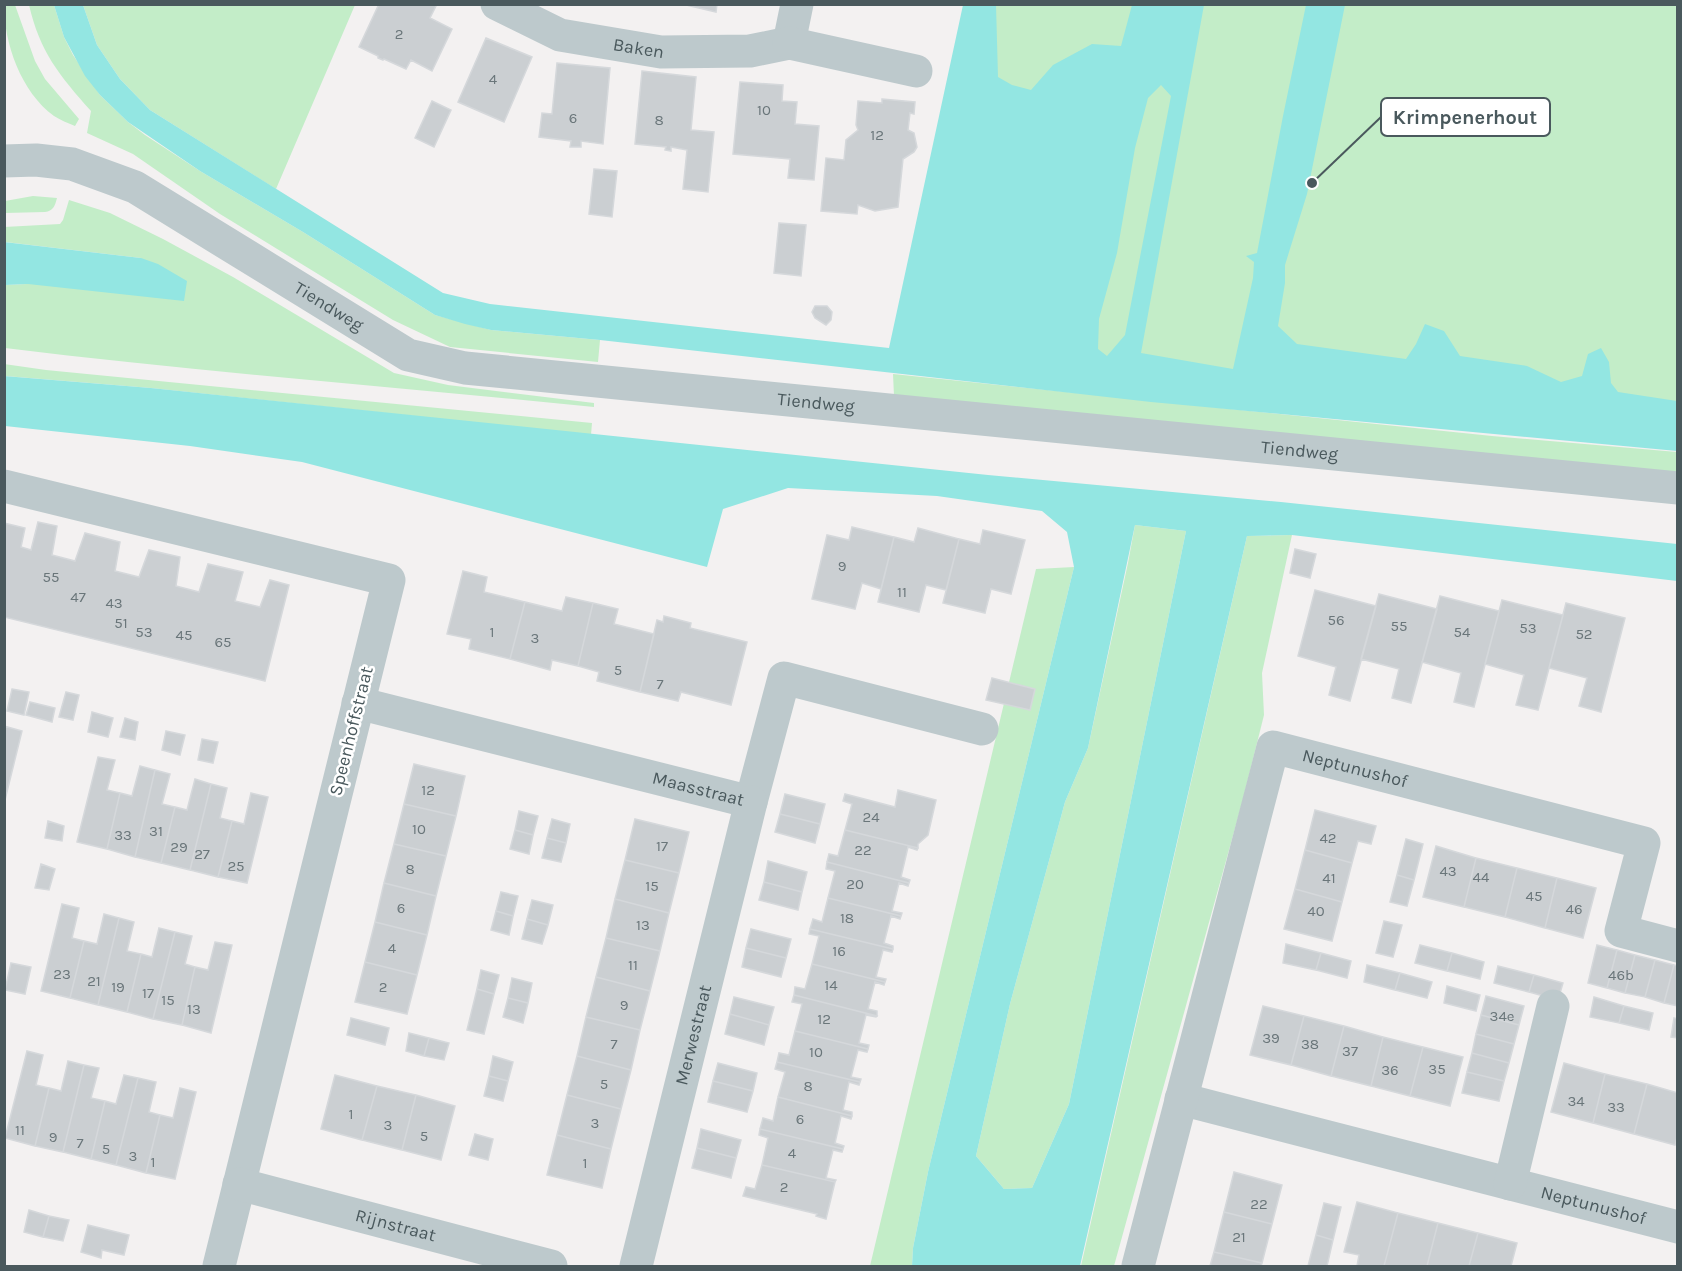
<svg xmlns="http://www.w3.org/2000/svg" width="1682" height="1271" font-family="Karla,sans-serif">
  <rect width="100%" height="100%" fill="#f3f1f1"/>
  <path fill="#c3edc8" d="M4,5h11l20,56 10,18 34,40 -4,7c-7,-3 -15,-6 -21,-10 -33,-24 -50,-73 -50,-111z
    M29,5h25l10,32 9,18 27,40 28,27 17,13 55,36 103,61 132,83 56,15 109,10 -2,22 -148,-15 -57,-27 -173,-106 -87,-60 -46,-21 4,-22c-32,-36 -51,-59 -62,-106z
    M83,5h272l-79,184 -126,-79 -30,-31 -23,-34z
    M986,5h691v406l-770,-50z
    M33,196l24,2c-2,8 -4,13 -12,14l-40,1v-12z
    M69,200l41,13 53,26 70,38 161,96 54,12 146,18v4c-197,-20 -394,-35 -589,-59v-63l22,-1 114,-26 -136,-16 -1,-15 56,-3 3,-4z
    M4,364l42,6 546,53 -1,12 -440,-47 -146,-12z
    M893,374l599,62 185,16v22l-783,-78z
    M1135,525l51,6 -117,573 -37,84 -28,1 -28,-33 34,-152 55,-202 23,-54 40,-185z
    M1292,535l-30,138 2,42 -22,88 -128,463h-33l166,-730z
    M1074,567l-146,605 -15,76 -1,18h-42l166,-697z"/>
  <path fill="#93e6e2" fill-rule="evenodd" d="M54,5h29l14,40 23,34 30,31 293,183 47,11 399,44 74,-343h33l2,72 14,8 19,5 22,-25 39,-21 29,2 11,-41h72l-63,348 92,16 20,-91 1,-16 -8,-6 11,-3 26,-137 23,-111h39l-38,189 -22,71v18l-7,43 19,18 109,15 10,-15 9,-20 19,7 16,25 67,10 34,16 21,-6 6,-22 13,-6 8,14 2,21 7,9 59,9v50l-526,-49 -551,-62 -109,-10 -26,-6 -30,-9 -132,-83 -103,-61 -72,-49 -28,-27 -15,-19 -21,-39zM1161,85l10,11 -46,239 -18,21 -9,-7 1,-30 18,-66 18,-105 13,-50z
    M4,242l137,16 17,6 29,17 -3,20 -156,-17 -23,1z
    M4,376l147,12 837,87 293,27 396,42v37l-385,-46 -45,1 -167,730h-168l1,-18 15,-76 146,-605 -7,-35 -25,-21 -105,-15 -149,-8 -65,21 -16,58 -405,-105 -112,-16 -185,-20zM1135,525l51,6 -117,573 -37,84 -28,1 -28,-33 34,-152 55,-202 23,-54z"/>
  <path fill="#cbcfd2" stroke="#d5d8db" stroke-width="1.5" d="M379,4h58l-7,14 22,11 -20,42 -21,-11 -5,9 -22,-10 -1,1 -5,-2v-2l-19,-9z
    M682,4h35l-1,8z
    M486,38l46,19 -28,65 -46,-20z
    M557,63l53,5 -7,76 -22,-3v6h-11l1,-6 -32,-4 3,-24 10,1z
    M642,71l54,6 -5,53 23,2 -6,60 -25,-3 4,-39 -16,-3v4l-6,-1 1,-3 -31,-3z
    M740,82l43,3 -1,16 15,1 -2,22 24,2 -5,54 -26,-2 2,-19 -57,-5z
    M882,99l33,3 -1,12 -4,-1 -2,17 6,3 3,14 -3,5 -11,7 -5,48 -23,4 -17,-6 -1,9 -36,-3 5,-53 18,2 2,-20 12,-10 -2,-5 2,-24 24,2z
    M432,101l19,9 -17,37 -19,-9z
    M594,169l23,2 -5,46 -23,-3z
    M779,223l27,2 -5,51 -27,-3z
    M815,306h12l5,6 -1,8 -5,5 -11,-7 -3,-6z
    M38,522l19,4 -5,29 23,6 10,-28 35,9 -5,29 24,6 10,-27 31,7 -4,29 23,6 9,-28 35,8 -8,29 25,6 10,-27 19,5 -24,96 -261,-64v-94l21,5 -4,19 10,3z
    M852,527l42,10 -13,52 -19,-6 -7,26 -43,-10 15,-64 22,5z
    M918,528l41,11 -13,51 -20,-5 -7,27 -41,-10 16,-65 20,5z
    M983,530l42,10 -14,54 -20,-5 -6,24 -42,-10 16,-64 21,5z
    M1295,549l21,5 -6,24 -20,-5z
    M463,571l24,6 -3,15 41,10 -15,57 -41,-10 2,-10 -24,-5z
    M1315,590l61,16 -26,95 -21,-6 7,-28 -38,-11z
    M1379,594l58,15 -26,94 -19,-5 7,-29 -38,-10z
    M1440,596l59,15 -25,96 -20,-5 7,-29 -39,-11 -11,41z
    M566,597l27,6 -15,63 -26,-6 -2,10 -40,-11 15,-57 37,9z
    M1502,600l61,15 -25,95 -22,-5 8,-30 -39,-11z
    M593,603l25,6 -4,15 40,10 -14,58 -43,-11 2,-9 -21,-6z
    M1566,603l59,15 -24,94 -22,-6 8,-28 -38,-10z
    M664,616l27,7 -1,5 57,14 -16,63 -50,-13 -3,9 -38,-9 17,-72 6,2z
    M992,678l43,11 -5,21 -44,-10z
    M12,689l17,3 -5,23 -17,-4z
    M66,692l13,3 -6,25 -14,-3z
    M30,702l25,6 -3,14 -26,-7z
    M92,712l21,6 -5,19 -20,-5z
    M125,718l13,4 -3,18 -15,-3z
    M4,726l18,5 -18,73z
    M166,731l19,4 -5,20 -18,-5z
    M202,739l16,3 -5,21 -15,-3z
    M98,757l17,3 -8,30 13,3 -13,56 -30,-7z
    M414,764l51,12 -9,40 -52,-12z
    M140,766l15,4 -20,87 -28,-8 13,-56 12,3z
    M155,770l15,4 -8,30 13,3 -14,56 -26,-6z
    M195,779l16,5 -21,86 -29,-7 14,-56 12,3z
    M211,784l16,4 -7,30 12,3 -14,56 -28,-7z
    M898,790l38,10 -8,35 -10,9v4l-73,-18 7,-26 -9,-3 2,-7 50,13z
    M251,793l17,4 -21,86 -29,-6 14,-56 12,3z
    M785,794l40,10 -5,20 -40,-10z
    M404,804l52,12 -10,40 -52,-12z
    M1315,810l61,16 -5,18 -13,-3 -6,22 -47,-13z
    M519,811l19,5 -5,19 -18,-5z
    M780,814l40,10 -5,19 -40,-11z
    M552,819l18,5 -4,19 -19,-5z
    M635,819l54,13 -10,41 -54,-13z
    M48,821l16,5 -2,15 -17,-3z
    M515,830l18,5 -4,19 -19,-5z
    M845,830l73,18 -1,2 -9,-3 -7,30 9,3 -1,3 -82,-21 2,-8 9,2z
    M547,838l19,5 -5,19 -19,-4z
    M1406,839l17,5 -9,36 -17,-5z
    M394,844l52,12 -10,40 -52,-13z
    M1436,846l40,12 -12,49 -41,-10z
    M1305,850l47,13 -10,39 -47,-13z
    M1476,858l41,10 -12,49 -41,-10z
    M625,860l54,13 -10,40 -54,-14z
    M768,861l39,11 -5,20 -38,-10z
    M827,862l82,21 -1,3 -9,-3 -7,28 10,2 -1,3 -73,-18 7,-27 -9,-2z
    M41,864l14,5 -6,21 -14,-2z
    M1517,868l40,10 -12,50 -40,-11z
    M1397,875l17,5 -7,26 -17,-4z
    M1557,878l39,10 -13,50 -38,-10z
    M764,882l38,10 -4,18 -39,-10z
    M384,883l52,13 -9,39 -52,-13z
    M1295,889l47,13 -10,39 -48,-12z
    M501,892l17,4 -5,20 -17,-5z
    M828,898l73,18 -1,3 -9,-3 -7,27 9,3v3l-83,-20 3,-10 9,3z
    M615,899l54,14 -9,38 -54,-13z
    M532,900l21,5 -5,20 -21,-6z
    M62,904l17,4 -7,30 12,3 -14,57 -29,-7z
    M496,911l17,5 -4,19 -18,-5z
    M104,914l15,4 -21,87 -28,-7 14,-57 13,3z
    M119,918l15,4 -7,29 14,3 -14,58 -29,-7z
    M527,919l21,6 -6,19 -20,-5z
    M1384,921l18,4 -9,32 -17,-4z
    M375,922l52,13 -10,40 -52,-13z
    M159,928l16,4 -22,87 -26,-7 14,-58 11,3z
    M751,929l40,10 -5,19 -40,-10z
    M810,929l83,20 -1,3 -9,-2 -7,27 10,2 -1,3 -73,-18 7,-28 -10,-2z
    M175,932l17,4 -7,28 10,3 -13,58 -29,-6z
    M606,938l54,13 -10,40 -54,-14z
    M215,942l17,3 -21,88 -29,-8 13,-58 13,3z
    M1286,944l35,9 -5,17 -33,-7z
    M1420,945l32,8 -5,18 -32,-8z
    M1597,945l20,5 -10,38 -19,-5z
    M746,948l40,10 -5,19 -39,-10z
    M1617,950l18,5 -10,38 -18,-5z
    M1321,953l30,8 -4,17 -31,-8z
    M1452,953l32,9 -4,17 -33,-8z
    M1635,955l20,5 -10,37 -20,-4z
    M1655,960l19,5 -10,38 -19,-6z
    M365,962l52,13 -10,39 -52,-12z
    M11,963l20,4 -6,27 -20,-4z
    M812,964l73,18 -1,3 -9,-3 -7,27 9,2v5l-83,-21 1,-8 10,2z
    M1367,965l33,8 -5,17 -31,-8z
    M1674,965l4,1v40l-14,-3z
    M1498,966l36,9 -5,17 -35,-9z
    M481,970l18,5 -5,19 -17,-5z
    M1400,973l32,9 -5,16 -32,-8z
    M1534,975l29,8 -5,17 -29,-8z
    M596,977l54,14 -10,39 -54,-13z
    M512,978l20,5 -4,20 -20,-5z
    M1447,986l33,9 -4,16 -32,-8z
    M477,989l17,5 -10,40 -17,-4z
    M794,995l83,21 -1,1 -10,-2 -7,28 10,2 -1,4 -73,-18 7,-27 -10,-2z
    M1486,996l38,10 -5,19 -38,-10z
    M734,997l40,10 -5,18 -39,-11z
    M1594,997l30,9 -5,17 -29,-6z
    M508,998l20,5 -5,20 -20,-6z
    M1263,1006l41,10 -13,49 -41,-10z
    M1624,1006l29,7 -4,17 -30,-7z
    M730,1014l39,11 -5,20 -39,-11z
    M1481,1015l38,10 -5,19 -38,-10z
    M1304,1016l40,10 -13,50 -40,-11z
    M586,1017l54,13 -9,40 -54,-14z
    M351,1018l38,10 -4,17 -38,-10z
    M1674,1018l4,1v19l-7,-1z
    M1344,1026l39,11 -12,49 -40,-10z
    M795,1031l73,18 -1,3 -9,-2 -7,27 10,2 -1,3 -83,-20 2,-9 10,2z
    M409,1033l20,5 -5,18 -18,-5z
    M1476,1034l38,10 -5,19 -37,-10z
    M1383,1037l40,10 -13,49 -39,-10z
    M429,1038l20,5 -5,17 -20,-4z
    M1423,1047l40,10 -13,49 -40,-10z
    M27,1051l16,4 -7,30 13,3 -14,58 -30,-8z
    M1472,1053l37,10 -5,18 -37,-9z
    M493,1056l20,6 -5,19 -19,-5z
    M577,1056l54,14 -10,39 -54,-14z
    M68,1061l16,4 -21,87 -28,-6 14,-58 12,3z
    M777,1062l83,20 -1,3 -10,-3 -6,28 9,2v4l-74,-19 7,-25 -10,-3z
    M718,1063l39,10 -4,18 -40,-10z
    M1564,1063l41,11 -12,49 -42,-11z
    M84,1065l15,3 -8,30 14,3 -14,58 -28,-7z
    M1467,1072l37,9 -5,20 -37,-8z
    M1605,1074l42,10 -13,50 -41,-11z
    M124,1075l14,3 -22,87 -25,-6 14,-58 11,3z
    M335,1075l42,11 -15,54 -41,-11z
    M489,1076l19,5 -5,20 -19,-5z
    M138,1078l18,4 -7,30 11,3 -14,58 -30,-8z
    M713,1081l40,10 -6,21 -39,-10z
    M1647,1084l31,9v41l-3,11 -41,-11z
    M377,1086l39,9 -14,55 -40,-10z
    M180,1088l16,4 -21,87 -29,-6 14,-58 13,3z
    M416,1095l39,11 -14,54 -39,-10z
    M567,1095l54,14 -10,40 -54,-14z
    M778,1097l74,19 -1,3 -10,-3 -6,27 9,3 -1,3 -83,-20 3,-11 10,3z
    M701,1129l40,11 -5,18 -39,-10z
    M760,1129l83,20 -1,3 -9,-2 -7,28 10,2 -1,2 -73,-17 6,-27 -9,-3z
    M475,1134l18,5 -5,21 -19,-5z
    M557,1135l54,14 -9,39 -55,-13z
    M697,1148l39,10 -5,20 -39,-10z
    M762,1165l73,17 -9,37 -10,-3 1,-2 -74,-18 3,-9 9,2z
    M1234,1172l48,13 -10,39 -48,-12z
    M1357,1202l41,11 -14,53h-27l2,-11 -15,-3z
    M1324,1203l17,4 -8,33 -17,-5z
    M29,1210l20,6 -6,21 -19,-5z
    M1224,1212l48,12 -10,39 -48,-11z
    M1398,1213l40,10 -11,43h-43z
    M49,1216l20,4 -6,21 -20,-4z
    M1438,1223l40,10 -9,33h-42z
    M88,1225l41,10 -5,20 -22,-5 -1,8 -20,-6z
    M1478,1233l39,10 -6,23h-42z
    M1316,1235l17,5 -6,26h-19z
    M1214,1252l48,11 -1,3h-51z"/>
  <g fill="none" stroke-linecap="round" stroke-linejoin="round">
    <g stroke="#bdc9cc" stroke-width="33">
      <path id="s1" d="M497,4l63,31 101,17 89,-1 39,-8 8,-39"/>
      <path d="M789,43l127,28"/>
      <path d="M4,486l385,94 -170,686"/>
      <path id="s2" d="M358,703l393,99 33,-124 198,51"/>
      <path id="s3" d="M1181,1099l497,128"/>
      <path id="s4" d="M239,1184l312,82"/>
      <path d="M1510,1184l43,-178"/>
      <path id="s5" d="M636,1266l115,-464"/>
      <path id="s6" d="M1138,1266l135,-519 371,96 -23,88 57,15"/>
    </g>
    <path stroke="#bdc9cc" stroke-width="33" id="s7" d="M4,161l32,-1 36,4 63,23 273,168 57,13 1213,120"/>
  </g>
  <g text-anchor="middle" stroke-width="5" stroke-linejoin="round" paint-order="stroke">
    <g font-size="15" fill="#6a767a">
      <text x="399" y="39">2</text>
      <text x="493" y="84">4</text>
      <text x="764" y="115">10</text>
      <text x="573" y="123">6</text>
      <text x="659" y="125">8</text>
      <text x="877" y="140">12</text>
      <text x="842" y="571">9</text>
      <text x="51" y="582">55</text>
      <text x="902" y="597">11</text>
      <text x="78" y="602">47</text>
      <text x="114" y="608">43</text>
      <text x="1336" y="625">56</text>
      <text x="121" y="628">51</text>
      <text x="1399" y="631">55</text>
      <text x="1528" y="633">53</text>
      <text x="144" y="637">53</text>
      <text x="492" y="637">1</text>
      <text x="1462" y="637">54</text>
      <text x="1584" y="639">52</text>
      <text x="184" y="640">45</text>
      <text x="535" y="643">3</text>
      <text x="223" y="647">65</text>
      <text x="618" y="675">5</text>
      <text x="660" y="689">7</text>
      <text x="428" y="795">12</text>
      <text x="871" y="822">24</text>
      <text x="419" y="834">10</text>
      <text x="156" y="836">31</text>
      <text x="123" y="840">33</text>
      <text x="1328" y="843">42</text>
      <text x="662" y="851">17</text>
      <text x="179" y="852">29</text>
      <text x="863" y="855">22</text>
      <text x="202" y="859">27</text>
      <text x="236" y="871">25</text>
      <text x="410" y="874">8</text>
      <text x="1448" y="876">43</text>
      <text x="1481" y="882">44</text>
      <text x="1329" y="883">41</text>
      <text x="855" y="889">20</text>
      <text x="652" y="891">15</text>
      <text x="1534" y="901">45</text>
      <text x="401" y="913">6</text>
      <text x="1574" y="914">46</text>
      <text x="1316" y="916">40</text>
      <text x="847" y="923">18</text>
      <text x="643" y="930">13</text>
      <text x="392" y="953">4</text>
      <text x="839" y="956">16</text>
      <text x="633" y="970">11</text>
      <text x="62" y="979">23</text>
      <text x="1621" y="980">46b</text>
      <text x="94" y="986">21</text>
      <text x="831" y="990">14</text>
      <text x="118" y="992">19</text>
      <text x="383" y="992">2</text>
      <text x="148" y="998">17</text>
      <text x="168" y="1005">15</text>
      <text x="624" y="1010">9</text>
      <text x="194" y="1014">13</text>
      <text x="1502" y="1021">34e</text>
      <text x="824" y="1024">12</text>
      <text x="1271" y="1043">39</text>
      <text x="614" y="1049">7</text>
      <text x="1310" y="1049">38</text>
      <text x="1350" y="1056">37</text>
      <text x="816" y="1057">10</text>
      <text x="1437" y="1074">35</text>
      <text x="1390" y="1075">36</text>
      <text x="604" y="1089">5</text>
      <text x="808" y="1091">8</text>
      <text x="1576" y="1106">34</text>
      <text x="1616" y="1112">33</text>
      <text x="351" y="1119">1</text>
      <text x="800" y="1124">6</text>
      <text x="595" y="1128">3</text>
      <text x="388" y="1130">3</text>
      <text x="20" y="1135">11</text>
      <text x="424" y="1141">5</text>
      <text x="53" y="1142">9</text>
      <text x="80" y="1148">7</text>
      <text x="106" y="1154">5</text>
      <text x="792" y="1158">4</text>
      <text x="133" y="1161">3</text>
      <text x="153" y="1167">1</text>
      <text x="585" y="1168">1</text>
      <text x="784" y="1192">2</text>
      <text x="1259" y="1209">22</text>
      <text x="1239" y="1242">21</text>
    </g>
    <g font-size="18" fill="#4a595d" stroke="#fff">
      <text dy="6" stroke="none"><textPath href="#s1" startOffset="150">Baken</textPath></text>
      <text dy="6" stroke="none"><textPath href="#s7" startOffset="363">Tiendweg</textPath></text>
      <text dy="6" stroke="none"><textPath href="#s7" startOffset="867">Tiendweg</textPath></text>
      <text dy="6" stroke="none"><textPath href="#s7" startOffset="1353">Tiendweg</textPath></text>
      <text transform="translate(351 731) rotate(-76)" y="6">Speenhoffstraat</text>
      <text dy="6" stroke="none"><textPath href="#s6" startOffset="621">Neptunushof</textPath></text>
      <text dy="6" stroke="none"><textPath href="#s2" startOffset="351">Maasstraat</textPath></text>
      <text dy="6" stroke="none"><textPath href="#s5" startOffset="238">Merwestraat</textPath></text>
      <text dy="6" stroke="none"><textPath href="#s3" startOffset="426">Neptunushof</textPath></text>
      <text dy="6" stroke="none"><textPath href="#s4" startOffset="162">Rijnstraat</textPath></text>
    </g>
  </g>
  <path fill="none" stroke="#4a595d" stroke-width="2" d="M1312 183L1381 117"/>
  <circle fill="#4a595d" stroke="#fff" stroke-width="2" cx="1312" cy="183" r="6"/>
  <rect fill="#fff" stroke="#4a595d" stroke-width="2" x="1381" y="98" width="169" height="38" rx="6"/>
  <g font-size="20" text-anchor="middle" font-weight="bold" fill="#4a595d">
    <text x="1465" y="124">Krimpenerhout</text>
  </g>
  <rect width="1682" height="1271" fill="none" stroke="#4a595d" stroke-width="12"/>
</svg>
